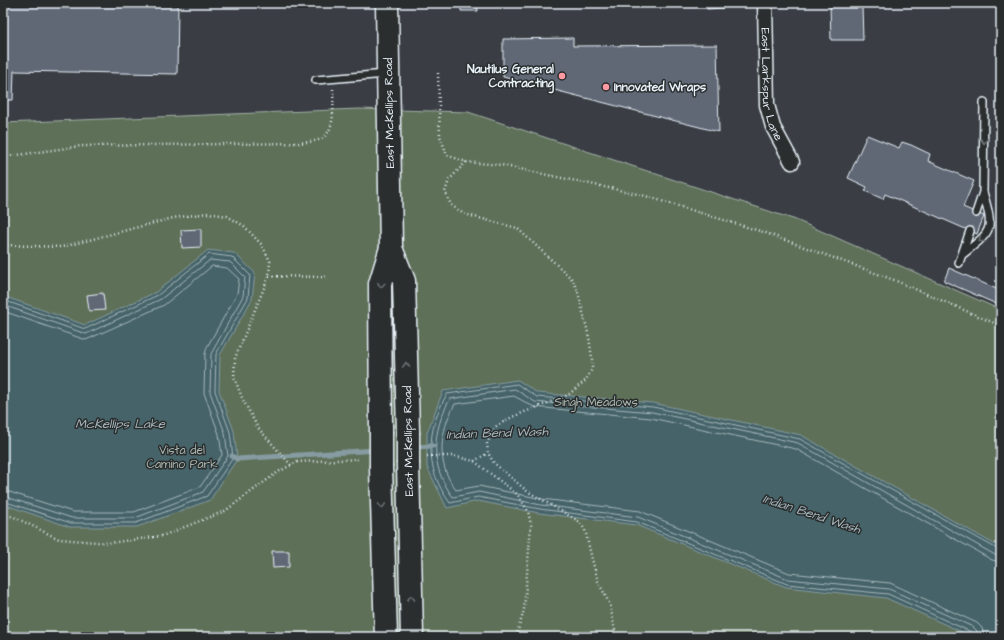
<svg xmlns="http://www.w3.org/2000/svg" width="1004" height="640" font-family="'Architects Daughter',sans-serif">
  <rect width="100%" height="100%" fill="#3a3e44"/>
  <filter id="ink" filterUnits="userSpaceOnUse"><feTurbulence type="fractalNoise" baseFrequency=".025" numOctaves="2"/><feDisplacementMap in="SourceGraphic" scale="8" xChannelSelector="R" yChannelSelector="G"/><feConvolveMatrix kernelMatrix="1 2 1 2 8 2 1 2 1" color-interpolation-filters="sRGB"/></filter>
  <g filter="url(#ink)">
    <path fill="#5e7059" stroke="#a3b0a8" d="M359,109l109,3 328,108 205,90v327h-998v-514z"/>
    <path fill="#456368" stroke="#869ca2" d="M208,250l26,3 21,20 -3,26 -32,56 -1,36 15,40 3,28 -27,41 -73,27h-67l-67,-23v-208l82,29 71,-33z
      M518,380l19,13 116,10 148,32 200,113v89h-28l-87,-39 -100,-11 -150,-62 -97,-12 -61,-12 -31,7 -20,-41v-34l16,-42z"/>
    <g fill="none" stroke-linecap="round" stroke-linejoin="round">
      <path stroke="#a7b8be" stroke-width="1" d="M3,300l82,29 73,-34 51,-41 23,3 18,18 -2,23 -32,56 -1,37 15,41 3,26 -26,38 -71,27h-65l-68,-22
        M3,305l83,29 75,-35 49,-39 20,2 15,15 -2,19 -32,58 -1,38 15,41 3,23 -25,36 -68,26h-63l-69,-22
        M3,311l83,29 78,-35 48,-39 15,2 12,11 -2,15 -30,53 -2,7 -1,39 15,41 3,21 -22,32 -66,25h-61l-70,-22
        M973,637l-2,-5 -83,-38 -101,-10 -150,-62 -97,-13 -62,-12 -28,6c-26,-35 -24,-72 -3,-109l70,-10 20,13 116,10 147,32 201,112
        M978,637l-1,-6 -4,-4 -84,-38 -101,-10 -150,-62 -97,-12 -62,-13 -26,5c-24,-31 -21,-66 -3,-98l65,-10 20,13 117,10 146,31 197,112 6,1
        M984,637l-2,-9 -5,-5 -87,-40 -101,-10 -149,-62 -98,-12 -63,-13 -23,4c-20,-26 -17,-58 -1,-86l59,-8 20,11 117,11 145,31 196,111 9,2"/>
      <path stroke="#869ca2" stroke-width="5" d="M413,447l20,-1
        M232,456l5,3 140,-9"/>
    </g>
    <path fill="#616776" stroke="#e8f1f8" d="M3,3h175l-1,71 -163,-3 -1,29h-10z
      M461,3h16l1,8h-17z
      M707,3h16v5l-16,1z
      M830,5h32l1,35h-32z
      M573,38v8l144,-1 2,87 -216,-55v-38z
      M867,135l32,13 3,-6 9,3 19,9 -2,7 46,20 -11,26 21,9 -7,18 -92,-40 -2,5 -18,-8 2,-4 -19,-9z
      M201,229v18l-19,1 -1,-18z
      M949,268l52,23v15l-57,-25z
      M103,293l2,17 -16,1 -2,-16z
      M272,551h17v16l-16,1z"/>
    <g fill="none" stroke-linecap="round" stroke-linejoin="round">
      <g stroke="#e8f1f8" stroke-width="10">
        <path id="service" d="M316,80l70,-6
          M976,213l7,-21 1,-90
          M962,255c31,-25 32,-24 21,-63
          M959,263l11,-32"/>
      </g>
      <g stroke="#e8f1f8" stroke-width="17">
        <g id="minor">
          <path id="s1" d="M765,3l2,102 6,22 19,35"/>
        </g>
      </g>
      <g stroke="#e8f1f8" stroke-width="25">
        <path id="primary" d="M391,248l13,33 4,151
          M381,431l-1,-147 11,-36 -4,-245
          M408,464l4,173
          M381,467l5,170"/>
      </g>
      <path stroke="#e8f1f8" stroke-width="2.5" stroke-dasharray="1 3" stroke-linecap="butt" d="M438,73l2,63 7,19 19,7 35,3 141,30 121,37 131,48 107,46
        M3,157l78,-11 218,-3c7,-1 19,-1 25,-6 12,-11 9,-33 9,-48
        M466,162l-17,18 -4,12 6,13 13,9 53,14 55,51 6,13 11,45 3,21v11l-6,11 -18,15 -56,22 -17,10 -8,16 1,10 6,10 33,28 53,31 5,8 8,33 5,18 12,24 5,26
        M3,245l59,2 111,-29 35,-5 19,3 17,10 18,19 8,16 -1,15 -34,82 -1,19 9,23 15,28 33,37
        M269,276l59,1
        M427,456h26l21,5 43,33 11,17 3,14 -7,85 -8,27
        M474,461l14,-8
        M3,514l11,3 45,22 50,4 53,-7 63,-25 53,-39 19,-10 63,-3"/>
      <use href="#service" stroke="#2a2d2e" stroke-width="7"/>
      <use href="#minor" stroke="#2a2d2e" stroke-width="14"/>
      <use href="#primary" stroke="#2a2d2e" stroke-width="22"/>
      <g stroke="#e8f1f8" stroke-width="25" stroke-linecap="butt">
        <path id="primary-bridge" d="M381,431v36
          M408,432v32"/>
      </g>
      <use href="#primary-bridge" stroke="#2a2d2e" stroke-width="22"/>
    </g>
    <defs><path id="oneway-chevron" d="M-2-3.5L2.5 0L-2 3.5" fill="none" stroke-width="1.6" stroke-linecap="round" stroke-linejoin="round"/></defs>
    <g stroke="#6c7275">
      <use href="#oneway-chevron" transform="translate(984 141) rotate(90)"/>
      <use href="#oneway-chevron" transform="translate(981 240) rotate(142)"/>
      <use href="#oneway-chevron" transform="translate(381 285) rotate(97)"/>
      <use href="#oneway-chevron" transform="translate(406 365) rotate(-92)"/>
      <use href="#oneway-chevron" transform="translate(382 506) rotate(88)"/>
      <use href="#oneway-chevron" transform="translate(411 598) rotate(-91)"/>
    </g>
  </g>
  <g fill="#ff9aa2" stroke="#2a2d2e" stroke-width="1.5">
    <circle cx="562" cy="76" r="4"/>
    <circle cx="606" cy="87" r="4"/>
  </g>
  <g text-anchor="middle" stroke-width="3" stroke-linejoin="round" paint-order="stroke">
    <g font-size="12" font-weight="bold" fill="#e8f1f8" stroke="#2a2d2e" text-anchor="end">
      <text x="554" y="73">Nautilus General<tspan x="554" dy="14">Contracting</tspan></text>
      <text x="614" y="91" text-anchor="start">Innovated Wraps</text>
    </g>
    <g font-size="12" fill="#e8f1f8" stroke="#2a2d2e">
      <text dy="4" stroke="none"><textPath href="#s1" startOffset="82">East Larkspur Lane</textPath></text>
      <text transform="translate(389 113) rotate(-91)" y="4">East McKellips Road</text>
      <text transform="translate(408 441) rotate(-91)" y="4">East McKellips Road</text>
    </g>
    <g font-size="12" fill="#aab7b0" stroke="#2a2d2e">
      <text x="596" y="406">Singh Meadows</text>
      <text x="182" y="454">Vista del<tspan x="182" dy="14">Camino Park</tspan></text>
    </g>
    <g font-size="13" font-style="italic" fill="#a7b8be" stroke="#2a2d2e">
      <text x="120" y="428">McKellips Lake</text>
      <text transform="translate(497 432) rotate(-2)" y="5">Indian Bend Wash</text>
      <text transform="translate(812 513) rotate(18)" y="5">Indian Bend Wash</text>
    </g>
  </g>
  <rect width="1004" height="640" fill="none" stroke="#2a2d2e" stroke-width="16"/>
  <rect x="8" y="8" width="988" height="624" fill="none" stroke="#e8f1f8" stroke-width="1.5" filter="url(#ink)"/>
</svg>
